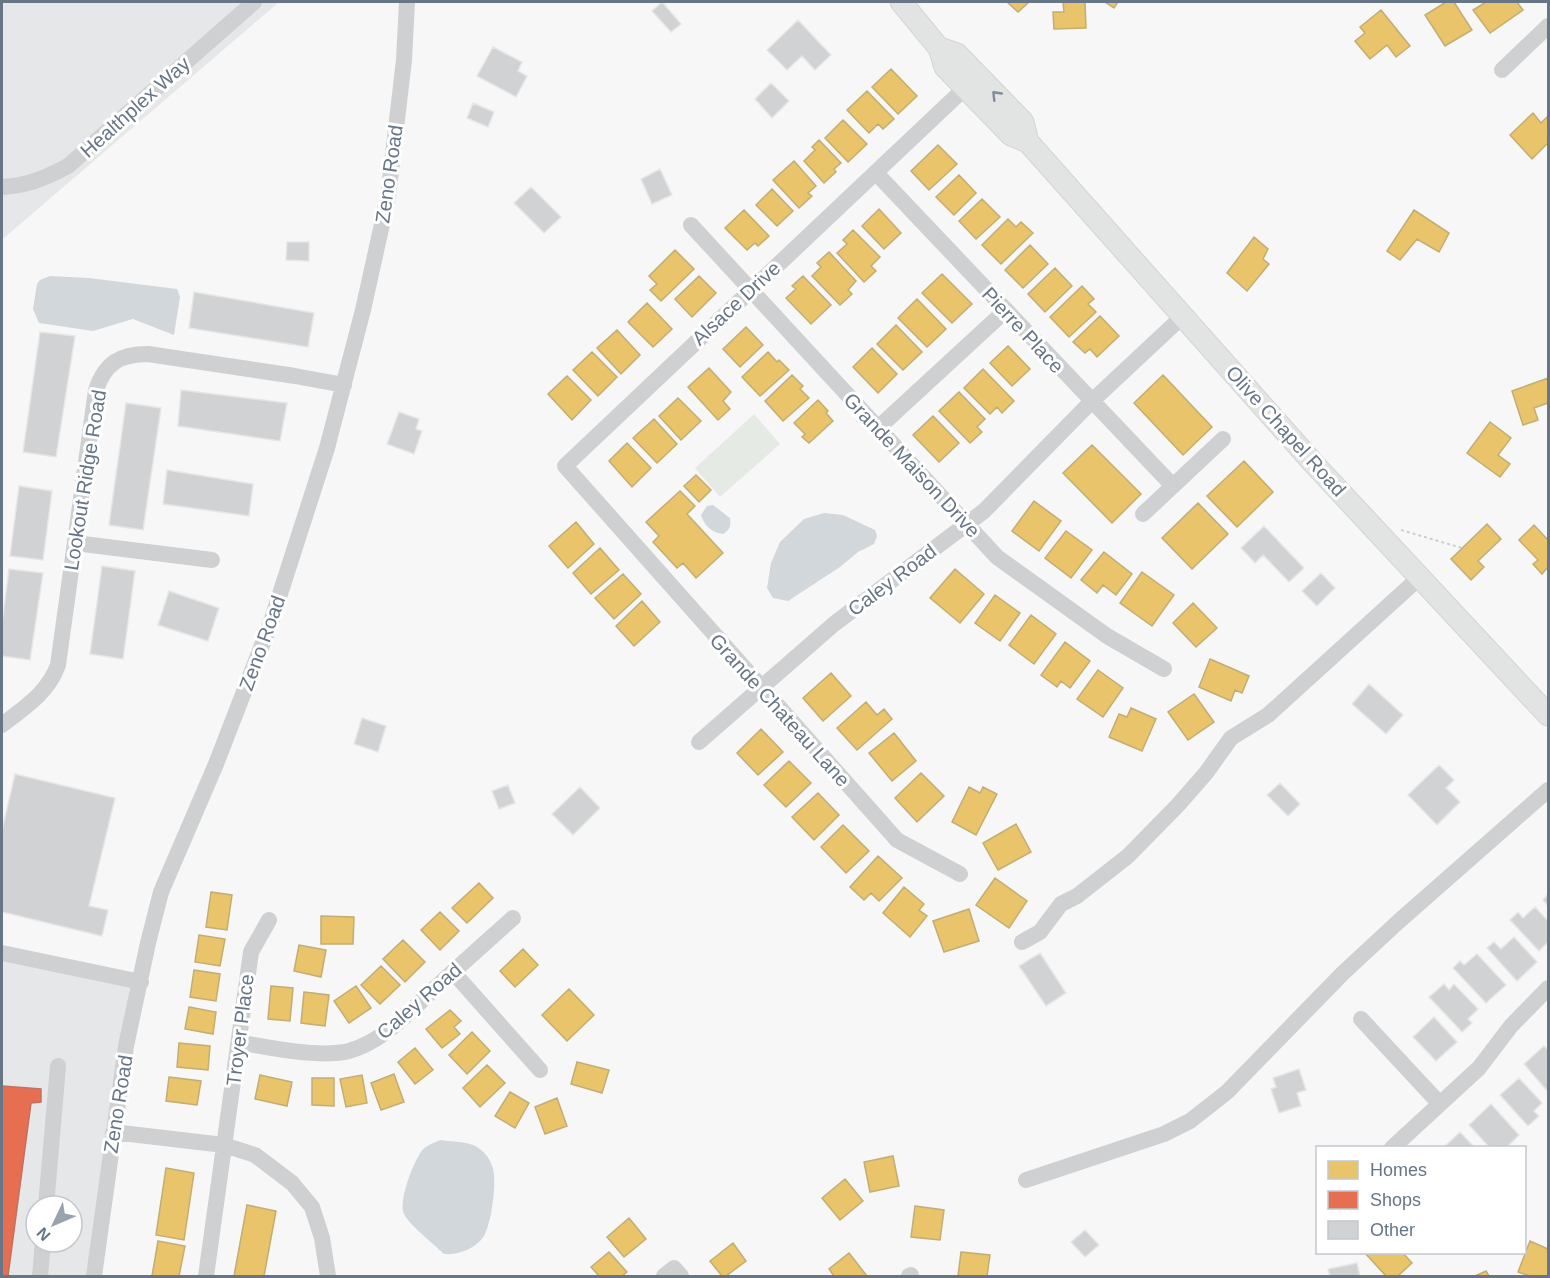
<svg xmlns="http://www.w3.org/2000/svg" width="1550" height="1278" font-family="Arial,sans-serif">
  <rect width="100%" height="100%" fill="#f7f7f7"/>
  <path fill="#e6e7e8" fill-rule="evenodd" d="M2,2h277l-275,236h-2z
    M2,953l139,29 -47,294h-92zM36,1206h36v36h-36z"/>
  <path fill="#e6eae5" d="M754,414l26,30 -60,53 -25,-29z"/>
  <path fill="#d1d7db" d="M50,276l39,2 88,11 3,8 -6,38 -41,-16 -40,12 -54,-8 -6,-14 4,-25 3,-4z
    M713,505l17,13c1,8 0,12 -7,16 -11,-1 -19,-9 -22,-19l6,-9z
    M824,513l19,2 32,15 2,6 -3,8 -16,8 -18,15 -52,34 -15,-3 -6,-10 4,-25 9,-21 24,-23z
    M441,1140c10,2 27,1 36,7 8,5 14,13 16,22 4,13 -2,62 -12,71 -9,10 -24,15 -37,14 -11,-11 -33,-27 -40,-40 -6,-12 9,-51 17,-62 5,-7 12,-9 20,-12z"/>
  <path fill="#e9c46a" stroke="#c2ad73" stroke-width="1.5" d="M1007,2h22l-11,10z
    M1063,2h22l1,26 -32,1 -1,-17h11z
    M1105,2h13l-4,6z
    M1446,2h8l18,28 -27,16 -20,-31z
    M1486,2h31l6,8 -33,23 -17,-23z
    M1381,10l29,36 -14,11 -9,-12 -17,14 -15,-18 10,-8 -5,-6z
    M891,69l26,27 -19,18 -26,-27z
    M867,91l27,28 -11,10 -5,-5 -9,9 -22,-23z
    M1533,113l8,10 6,-6 1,1v25l-16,16 -22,-24z
    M843,120l24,24 -19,18 -23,-24z
    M819,140l22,23 -7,6 2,3 -12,11 -20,-22 11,-11 -3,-3z
    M938,145l19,19 -28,26 -18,-19z
    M794,161l22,25 -8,7 4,3 -13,12 -26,-28z
    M959,175l17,18 -22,22 -18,-18z
    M772,189l21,22 -16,15 -21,-21z
    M982,199l18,18 -24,22 -17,-18z
    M879,209l22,24 -17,16 -22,-23z
    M744,210l25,26 -11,10 -3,-3 -8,7 -22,-22z
    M1414,210l35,23 -10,19 -22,-13 -17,21 -13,-9z
    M1008,219l8,8 5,-5 12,11 -32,31 -19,-19z
    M853,230l27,27 -9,9 5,5 -12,11 -27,-29 10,-9 -4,-4z
    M1254,237l14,12 -5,10 6,5 -22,27 -20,-18z
    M1030,245l18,19 -25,24 -18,-18z
    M675,250l19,19 -33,32 -11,-11 7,-6 -8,-8z
    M829,252l27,29 -8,9 4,4 -12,11 -28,-29 9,-9 -4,-4z
    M1055,268l17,18 -27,26 -17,-18z
    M942,274l30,30 -20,19 -30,-30z
    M699,276l17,17 -24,24 -17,-18z
    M803,276l28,29 -20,19 -25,-26 10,-9 -4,-3z
    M1082,286l12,13 -6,5 8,8 -27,25 -19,-20z
    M917,299l29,30 -19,18 -29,-29z
    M647,303l25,26 -19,18 -25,-25z
    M1100,316l19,20 -22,21 -7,-8 -5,4 -12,-11z
    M896,325l26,27 -19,18 -26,-26z
    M746,327l17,18 -23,22 -17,-18z
    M617,330l23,25 -19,19 -24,-26z
    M1008,346l22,23 -18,17 -22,-23z
    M872,348l25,26 -19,19 -25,-26z
    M592,352l25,25 -19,19 -25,-26z
    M768,352l9,10 2,-2 10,10 -29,26 -18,-19z
    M709,368l22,24 -8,9 7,8 -12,11 -30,-33z
    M983,369l31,32 -12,12 -5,-6 -7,7 -26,-26z
    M792,375l11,11 -3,3 9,9 -26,23 -18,-20z
    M1163,375l49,52 -29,28 -49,-52z
    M567,376l24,24 -19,20 -24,-26z
    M1548,378v25l-14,5 4,12 -15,5 -11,-34z
    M959,392l26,27 -8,8 5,5 -12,11 -31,-32z
    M678,398l23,23 -20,19 -22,-24z
    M818,400l10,11 -2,2 7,8 -24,22 -7,-6 3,-3 -11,-11z
    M933,416l26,27 -20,19 -26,-27z
    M654,419l23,25 -20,19 -24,-25z
    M1490,422l21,16 -13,17 12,9 -10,13 -33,-24z
    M627,443l24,25 -19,19 -23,-26z
    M1092,445l49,49 -29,29 -49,-50z
    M1244,461l29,31 -36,35 -30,-31z
    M696,475l15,15 -12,12 -15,-16z
    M680,491l15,15 -8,8 36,39 -27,25 -13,-15 -6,5 -24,-26 6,-6 -13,-14z
    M1034,501l27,20 -22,30 -27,-20z
    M1198,503l30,31 -36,35 -30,-31z
    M576,522l18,22 -26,24 -19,-22z
    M1487,524l14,15 -23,22 6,6 -13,13 -20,-21z
    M1534,525l14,15v27l-6,7 -9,-10 5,-4 -19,-20z
    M1066,531l26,19 -21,28 -26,-20z
    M600,548l19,22 -28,24 -18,-21z
    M1104,552l28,22 -16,21 -13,-10 -6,8 -16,-13z
    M955,569l29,25 -24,29 -30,-25z
    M1142,572l32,23 -22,31 -32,-23z
    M623,574l18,20 -27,25 -19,-21z
    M995,595l25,18 -20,28 -25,-18z
    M642,601l18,21 -26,24 -18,-20z
    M1193,603l24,25 -21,19 -23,-24z
    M1031,615l25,19 -22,30 -25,-19z
    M1065,642l25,19 -20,27 -9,-7 -4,6 -16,-12z
    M1210,659l39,17 -7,17 -7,-3 -4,11 -32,-14z
    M1098,670l25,18 -20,29 -26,-18z
    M831,673l20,23 -28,25 -20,-23z
    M1194,694l20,28 -26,18 -20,-28z
    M866,702l11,13 7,-6 8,10 -35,31 -20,-22z
    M1131,708l25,11 -14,32 -33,-14 10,-23 8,3z
    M761,729l22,23 -25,23 -21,-22z
    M894,733l22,28 -24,20 -23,-28z
    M789,761l22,22 -25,24 -22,-22z
    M921,773l23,23 -27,26 -22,-24z
    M969,787l11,6 3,-6 14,7 -21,41 -24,-13z
    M818,793l21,22 -25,25 -22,-23z
    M1016,824l15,28 -33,18 -15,-27z
    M843,825l26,26 -23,22 -25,-26z
    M878,856l24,22 -23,23 -8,-8 -7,7 -14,-13z
    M995,878l32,23 -18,27 -33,-23z
    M479,883l14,15 -26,25 -15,-15z
    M904,887l20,17 -5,6 8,6 -17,21 -27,-24z
    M211,892l21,3 -5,35 -21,-3z
    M969,909l10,32 -35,11 -11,-31z
    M440,912l19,19 -19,19 -19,-20z
    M321,916l33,1 -1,27h-32z
    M199,935l26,4 -5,27 -25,-4z
    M403,940l22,22 -20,20 -22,-23z
    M299,945l27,5 -5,27 -27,-6z
    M523,949l15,16 -23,22 -15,-16z
    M381,966l19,19 -20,19 -19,-19z
    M194,970l26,4 -4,27 -26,-4z
    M271,986l22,2 -3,33 -22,-2z
    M356,986l15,22 -22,15 -15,-22z
    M569,989l25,26 -27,26 -25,-26z
    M304,992l25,3 -4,31 -24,-3z
    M189,1007l27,5 -3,22 -28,-5z
    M450,1010l11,11 -7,6 6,7 -18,14 -16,-19z
    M472,1032l18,19 -23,23 -18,-19z
    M179,1043l31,3 -2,24 -31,-3z
    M415,1048l18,22 -18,14 -17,-22z
    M577,1062l32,8 -7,23 -31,-9z
    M487,1065l18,18 -25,24 -17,-19z
    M394,1074l10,28 -23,8 -10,-27z
    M260,1075l32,7 -5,24 -32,-7z
    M362,1075l5,28 -21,4 -6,-28z
    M169,1077l32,4 -4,24 -31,-4z
    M312,1078h22v28l-22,-1z
    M510,1092l19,11 -14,25 -20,-12z
    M557,1098l10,28 -22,8 -10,-27z
    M893,1156l6,30 -29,6 -6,-30z
    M166,1168l28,5 -10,67 -28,-5z
    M845,1179l18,22 -23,19 -18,-22z
    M247,1205l29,6 -12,65h-30z
    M915,1206l29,4 -4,30 -29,-3z
    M629,1218l17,21 -22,18 -17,-20z
    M158,1241l27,5 -6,30h-27z
    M1530,1241l18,8v27h-18l-12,-4z
    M733,1243l13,18 -20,15h-4l-12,-15z
    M609,1252l18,20 -5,4h-23l-8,-9z
    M961,1252l29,3 -3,21h-29z
    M1364,1252h38l10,11 -13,12 1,1h-14z
    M849,1253l18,23h-33l-5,-7z
    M1486,1271l3,5h-14z"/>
  <path fill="#e76f51" stroke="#c17161" stroke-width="1.5" d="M2,1086l39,3v13l-10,1 -23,173h-6z"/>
  <path fill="#d1d2d3" stroke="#e6e6e6" stroke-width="1.5" d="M662,2l19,22 -10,8 -19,-21z
    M798,20l33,35 -16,15 -13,-14 -15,14 -20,-20z
    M493,47l29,15 -4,9 9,5 -11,21 -39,-21z
    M771,83l18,18 -17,17 -17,-19z
    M473,103l21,9 -6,15 -21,-9z
    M660,169l12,26 -20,9 -11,-25z
    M531,187l30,30 -17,16 -30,-30z
    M287,242h22v19l-23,-1z
    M194,292l120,21 -6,34 -119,-19z
    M40,332l35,4 -19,121 -33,-5z
    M181,390l106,13 -7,38 -102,-15z
    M126,403l35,5 -18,122 -34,-5z
    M399,412l20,7 -3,10 6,2 -8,23 -27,-10z
    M167,470l86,14 -4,32 -86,-12z
    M19,486l33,5 -9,69 -33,-4z
    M1264,526l40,42 -15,14 -26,-27 -8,8 -14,-15z
    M102,566l33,5 -12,88 -33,-5z
    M9,569l34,4 -13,87 -28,-4v-32z
    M1321,573l14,15 -18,18 -15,-15z
    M169,591l50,17 -11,33 -50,-16z
    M1369,684l34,31 -17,19 -34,-30z
    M362,718l24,8 -8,26 -24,-8z
    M1439,765l15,15 -8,8 14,14 -23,23 -29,-30z
    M15,774l100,24 -26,108 19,4 -6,26 -100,-24v-82z
    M1280,783l20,21 -12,12 -21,-21z
    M508,785l7,18 -16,6 -7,-18z
    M580,787l20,21 -27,27 -21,-21z
    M1548,894v12l-5,-6z
    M1535,907l13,14v21l-9,9 -29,-31 8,-8 5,6z
    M1514,937l23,25 -20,19 -30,-33 7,-6 7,7z
    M1040,953l26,40 -20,13 -27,-40z
    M1477,954l29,31 -20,18 -33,-35 7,-7 4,4z
    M1444,984l5,6 5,-6 24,25 -10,10 4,4 -10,9 -33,-35z
    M1434,1017l23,25 -21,19 -23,-24z
    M1544,1046l4,4v42l-24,-28z
    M1299,1069l7,21 -9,3 4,13 -22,7 -8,-24 5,-2 -3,-9z
    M1519,1078l23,25 -8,8 5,5 -11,10 -28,-31z
    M1491,1104l28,31 -13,13h-16l-21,-23z
    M1460,1132l15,16h-32z
    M1085,1230l14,15 -14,12 -14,-15z
    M1357,1263l3,13h-30l-2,-7z"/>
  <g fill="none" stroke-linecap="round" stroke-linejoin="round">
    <g stroke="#d3d4d5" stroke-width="23">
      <path id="major" d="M901,2l38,46 6,19 66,68 17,7 287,323 233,250
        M939,48l18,6 66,68 5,20"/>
    </g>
    <path stroke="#cccdce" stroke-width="2" stroke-dasharray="3 3" stroke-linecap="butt" d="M1401,530l61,18"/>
    <path stroke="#cfd0d2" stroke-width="16" d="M1502,70l46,-44
      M876,173l297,313
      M2,187c24,-1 44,-9 66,-21l186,-164
      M691,225l306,332 110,79 57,33
      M878,428l127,-117
      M1143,514l80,-75
      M75,543l137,17
      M2,725c22,-17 46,-32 56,-60l38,-275c9,-27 24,-36 52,-36l147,22 49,9
      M699,742l135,-118 150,-113 107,-109 93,-87
      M960,874l-63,-34 -332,-374 400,-378
      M1022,942l18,-10 21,-28 16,-8 51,-40 50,-51 28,-32 25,-35 37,-23 152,-138
      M2,953l139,29
      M453,972l87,98
      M1361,1019l78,84
      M239,1042c30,6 82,16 110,9 33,-9 58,-37 82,-59 27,-25 54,-49 82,-74
      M113,1132l111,13 31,10 37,28 20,24 10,31 6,38
      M1392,1148l87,-80 32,-42 37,-38
      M1026,1180l138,-46 26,-13 37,-29 116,-119 55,-51 150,-132
      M46,1206l12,-140
      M40,1276l3,-34
      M94,1276l32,-230 22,-103 13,-51 55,-128 55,-142 56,-174 36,-138 25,-113 16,-137 3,-58
      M206,1276l45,-324 18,-32
      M664,1276l10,-8 7,8
      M909,1276l2,-1"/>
    <use href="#major" stroke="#e2e3e3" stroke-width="21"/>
  </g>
  <defs><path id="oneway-chevron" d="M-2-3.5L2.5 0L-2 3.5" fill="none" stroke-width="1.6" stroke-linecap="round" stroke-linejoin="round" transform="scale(1.5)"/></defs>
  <use stroke="#808c99" href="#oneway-chevron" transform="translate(996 95) rotate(-134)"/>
  <g text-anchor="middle" stroke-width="6" stroke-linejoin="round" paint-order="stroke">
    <g font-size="20" fill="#677687" stroke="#fff">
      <text transform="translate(135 107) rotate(-42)" y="7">Healthplex Way</text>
      <text transform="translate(389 174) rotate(-82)" y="7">Zeno Road</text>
      <text transform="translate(736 303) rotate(-43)" y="7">Alsace Drive</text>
      <text transform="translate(1023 330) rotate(47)" y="7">Pierre Place</text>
      <text transform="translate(1286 431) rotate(48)" y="7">Olive Chapel Road</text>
      <text transform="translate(912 465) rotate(47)" y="7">Grande Maison Drive</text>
      <text transform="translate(85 480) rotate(-81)" y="7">Lookout Ridge Road</text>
      <text transform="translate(892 580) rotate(-37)" y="7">Caley Road</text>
      <text transform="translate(262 643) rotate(-70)" y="7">Zeno Road</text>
      <text transform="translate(780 710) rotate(48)" y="7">Grande Chateau Lane</text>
      <text transform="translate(419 1001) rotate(-41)" y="7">Caley Road</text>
      <text transform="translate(240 1030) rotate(-83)" y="7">Troyer Place</text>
      <text transform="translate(118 1104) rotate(-81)" y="7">Zeno Road</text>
    </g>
  </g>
  <rect width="1550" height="1278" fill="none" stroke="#677687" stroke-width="6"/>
  <rect x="1316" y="1146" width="210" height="108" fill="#ffffff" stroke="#c2c8cf" stroke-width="1.5"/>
  <rect x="1328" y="1161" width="30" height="18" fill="#e9c46a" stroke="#c2c8cf" stroke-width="1.5"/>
  <text x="1370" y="1176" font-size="18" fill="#677687">Homes</text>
  <rect x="1328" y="1191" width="30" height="18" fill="#e76f51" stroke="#c2c8cf" stroke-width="1.5"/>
  <text x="1370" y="1206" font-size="18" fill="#677687">Shops</text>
  <rect x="1328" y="1221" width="30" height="18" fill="#d1d2d3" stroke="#c2c8cf" stroke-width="1.5"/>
  <text x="1370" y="1236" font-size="18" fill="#677687">Other</text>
  <g transform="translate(54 1224) rotate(226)"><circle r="28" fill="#ffffff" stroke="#c2c8cf" stroke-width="1.5"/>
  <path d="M0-4.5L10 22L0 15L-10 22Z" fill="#99a3ae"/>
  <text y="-9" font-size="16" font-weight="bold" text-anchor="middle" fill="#677687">N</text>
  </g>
</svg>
